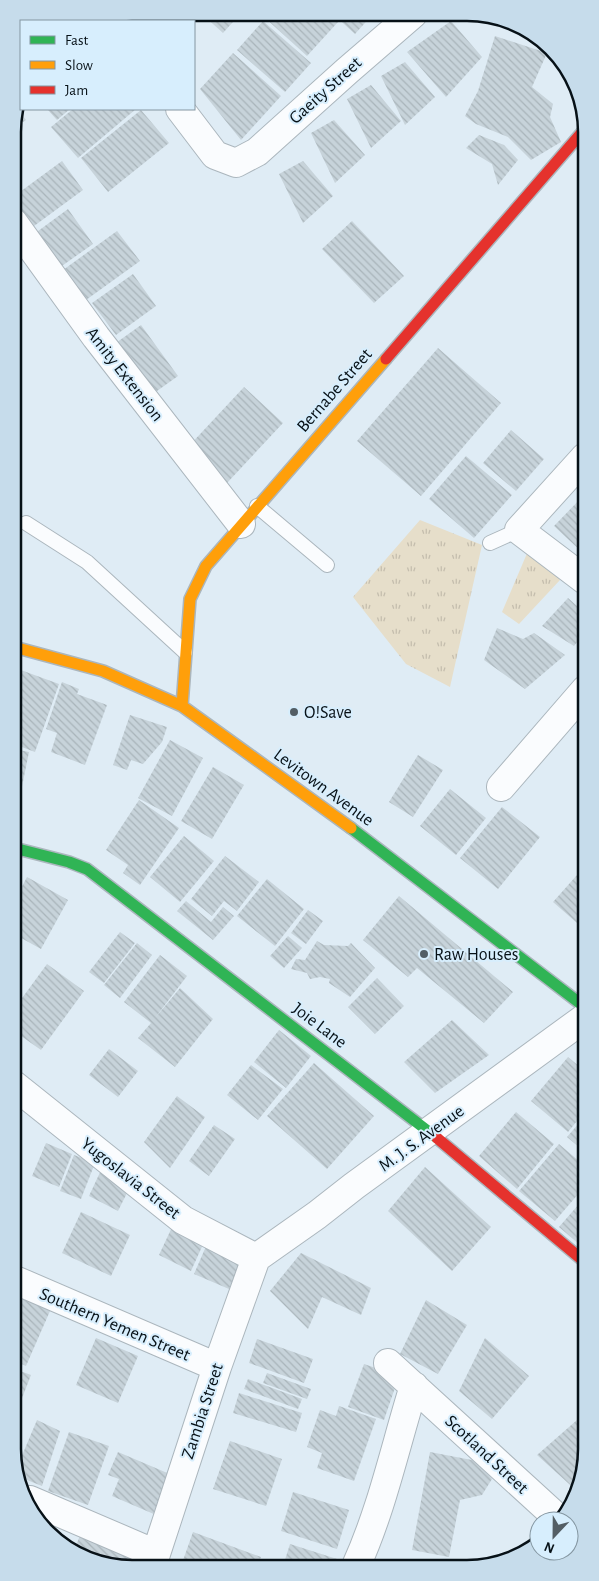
<svg xmlns="http://www.w3.org/2000/svg" width="599" height="1581" font-family="'Alegreya Sans',sans-serif">
  <defs>
    <pattern id="park-tufts" width="24" height="20" patternUnits="userSpaceOnUse" patternTransform="scale(1.25)"><rect width="24" height="20" fill="#e6deca"/><path d="M3 7l-1-3M5 7V3M7 7l1-3M15 17l-1-3M17 17v-4M19 17l1-3" fill="none" stroke="#c4bdad"/></pattern>
    <pattern id="building-back-hatch" width="6" height="6" patternUnits="userSpaceOnUse" patternTransform="scale(1.25)"><rect width="6" height="6" fill="#c7d3da"/><path d="M-1 5l2 2M0 0l6 6M5-1l2 2" fill="none" stroke="#a9b4ba"/></pattern>
  </defs>
  <rect width="100%" height="100%" fill="#dfecf5"/>
  <path fill="url(#park-tufts)" d="M420,520l62,25 -32,142 -44,-23 -53,-67z
    M531,544l29,36 -41,44 -17,-12z"/>
  <path fill="url(#building-back-hatch)" d="M201,13h40l-18,20z
    M265,13l63,1 10,8 -31,34 -44,-40z
    M333,14h40l-18,20z
    M263,21l48,42 -26,29 -48,-42z
    M451,21l31,36 -36,40 -39,-45z
    M495,36l52,17 -15,34 21,17 -3,13 11,25 -30,18 -23,-23 -32,-13 -11,-8 13,-25z
    M233,53l48,43 -40,44 -41,-51z
    M405,62l30,35 -30,28 -24,-49z
    M371,85l30,36 -30,27 -24,-49z
    M17,108l9,12 -13,9v-5z
    M47,109h23l-13,11z
    M73,109h63l-58,49 -27,-31z
    M141,110l28,33 -61,49 -27,-34z
    M334,120l31,35 -30,28 -24,-50z
    M479,135l25,10 14,15 -20,25 -6,-21 -26,-16z
    M62,161l21,29 -53,39 -17,-23v-9z
    M303,161l30,35 -30,27 -24,-49z
    M68,209l25,35 -34,24 -25,-34z
    M352,221l52,55 -30,27 -52,-54z
    M117,231l23,30 -54,39 -23,-30z
    M133,274l23,32 -40,29 -24,-32z
    M141,325l37,51 -28,20 -37,-51z
    M438,348l63,55 -80,93 -64,-55z
    M244,387l39,36 -56,60 -39,-36z
    M511,430l33,29 -28,32 -33,-28z
    M466,456l46,39 -38,43 -45,-39z
    M585,494v61l-31,-29z
    M568,598l17,15v19l-11,14 -32,-20z
    M497,628l26,11 11,-6 31,22 -40,34 -41,-29z
    M18,669l41,15 -24,68 -21,-8v-63z
    M62,682l17,7 -2,5 30,11 -22,60 -34,-13 6,-19 -11,-4z
    M130,715l37,12 -5,15 -19,22 -12,-4 -4,10 -14,-5z
    M170,740l33,18 -31,58 -34,-18z
    M14,749l15,3 -14,69 -1,-1z
    M418,755l25,15 -30,47 -24,-15z
    M213,767l31,18 -32,54 -31,-18z
    M450,789l36,29 -30,37 -36,-29z
    M139,800l40,28 -39,57 -17,-12 5,-8 -22,-15z
    M502,807l38,30 -42,52 -38,-31z
    M184,836l30,25 -34,41 -30,-25z
    M225,856l34,26 -22,29 -13,-10 -12,15 -21,-17z
    M585,866v64l-32,-28z
    M27,877l41,23 -27,49 -27,-15v-32z
    M267,879l37,30 -29,37 -38,-30z
    M399,896l114,96 -29,31 -67,-55 -9,9 -45,-37z
    M186,901l25,21 12,-15 11,9 -21,24 -36,-29z
    M308,910l15,11 -17,23 -15,-11z
    M120,932l15,11 -31,40 -15,-11z
    M288,936l14,12 -18,20 -14,-12z
    M317,941l7,4 24,1 3,-3 24,25 -25,29 -21,-14 1,-4 -10,-2 -10,2 -3,-6 -16,-4 5,-10 9,1z
    M137,943l15,12 -32,43 -16,-13z
    M160,955l27,21 -32,42 25,-30 33,31 -38,48 -37,-29 13,-15 -27,-21z
    M47,964l37,27 -43,59 -27,-19v-22z
    M377,978l27,28 -29,28 -27,-27z
    M452,1020l37,35 -54,38 -31,-31z
    M279,1030l32,26 -25,32 -32,-26z
    M109,1049l29,22 -20,26 -29,-22z
    M568,1057l18,15v38l-18,22 -37,-31z
    M314,1063l60,53 -47,53 -60,-53z
    M251,1065l32,24 -25,31 -31,-25z
    M177,1096l28,21 -35,51 -26,-26z
    M516,1112l38,32 -37,45 -38,-33z
    M586,1115v38l-19,-16z
    M214,1125l21,14 -26,37 -20,-15z
    M46,1143l26,11 -13,33 -27,-11z
    M559,1144l27,23v18l-31,36 -36,-30z
    M74,1155l21,8 -14,36 -21,-8z
    M425,1167l66,60 -39,44 -64,-60z
    M102,1168l30,15 -14,28 -29,-15z
    M14,1178l8,3 -7,19h-1z
    M586,1196v54l-27,-23z
    M81,1212l49,23 -19,41 -49,-23z
    M173,1225l32,15 -14,31 -32,-16z
    M207,1244l35,15 -13,30 -35,-15z
    M301,1253l70,35 -10,27 -39,-18 -14,32 -38,-38z
    M15,1295l35,16 -24,55 -11,-5z
    M426,1300l41,25 -29,49 -38,-20z
    M96,1338l42,18 -20,47 -42,-18z
    M485,1338l44,38 -37,43 -33,-28z
    M257,1339l56,20 -9,24 -55,-20z
    M364,1364l35,12 -15,44 -36,-13z
    M15,1369l16,6 -12,31 -4,-2z
    M267,1373l44,16 -4,10 -44,-16z
    M248,1379l54,20 -4,10 -54,-20z
    M239,1393l63,20 -6,19 -63,-19z
    M339,1406l37,13 -22,62 -37,-13 5,-15 -15,-6 13,-37 16,6z
    M585,1413l1,1v42l-8,36 -41,-37z
    M37,1420l23,11 -18,55 -25,-10 -2,-4z
    M69,1432l40,14 -21,59 -40,-14z
    M230,1441l52,18 -16,47 -53,-17z
    M118,1452l54,23 -16,40 -44,-19 7,-17 -11,-4z
    M430,1452l47,9 15,18 -10,16 -22,5 -11,57 -37,-7z
    M293,1492l56,18 -12,39 -56,-18z
    M536,1531l3,3v8l-12,10 -16,6z
    M193,1532l68,25 -4,9h-76z
    M81,1533l62,26 -3,7h-31l-34,-18z
    M290,1544l47,15 -2,7h-52z"/>
  <g fill="none" stroke-linecap="round" stroke-linejoin="round">
    <g stroke="#abb6bd" stroke-width="16">
      <path id="lane" d="M257,506l70,59
        M26,523l61,39 98,90
        M490,543l29,-13"/>
    </g>
    <g stroke="#abb6bd" stroke-width="30">
      <path id="street" d="M110,17l3,4
        M140,21l8,-8
        M180,109l35,46 21,8 21,-11 90,-81 66,-57
        M13,222l83,115 145,187
        M585,457l-66,73 66,50
        M501,787l84,-97
        M14,1085l169,135 73,38
        M256,1258l61,-43 37,-29 232,-169
        M15,1280l202,87
        M388,1363l173,158
        M30,1500l126,54
        M152,1566l65,-199 39,-109
        M356,1566c26,-57 39,-119 58,-180"/>
    </g>
    <g stroke="#abb6bd" stroke-width="14">
      <path id="fast" d="M351,828l235,180
        M14,848l55,14 18,7 350,269"/>
    </g>
    <g stroke="#abb6bd" stroke-width="14">
      <path id="slow" d="M14,647l89,24 79,35 169,122
        M182,706l8,-107 16,-33 180,-207"/>
    </g>
    <g stroke="#abb6bd" stroke-width="14">
      <path id="jam" d="M386,359l198,-229
        M437,1138l149,125"/>
    </g>
    <use href="#lane" stroke="#fafcfe" stroke-width="14"/>
    <use href="#street" stroke="#fafcfe" stroke-width="28"/>
    <use href="#fast" stroke="#30b455" stroke-width="11"/>
    <use href="#slow" stroke="#ff9f0a" stroke-width="11"/>
    <use href="#jam" stroke="#e5322d" stroke-width="11"/>
  </g>
  <g fill="#535e65" stroke="#d7eefd" stroke-width="2">
    <circle cx="294" cy="712" r="5"/>
    <circle cx="424" cy="954" r="5"/>
  </g>
  <g text-anchor="middle" stroke-width="4" stroke-linejoin="round" paint-order="stroke">
    <g font-size="18" fill="#071117" stroke="#d7eefd">
      <text transform="translate(325 90) rotate(-42)" y="6">Gaeity Street</text>
      <text transform="translate(125 374) rotate(52)" y="6">Amity Extension</text>
      <text transform="translate(334 390) rotate(-49)" y="6">Bernabe Street</text>
      <text transform="translate(324 787) rotate(36)" y="6">Levitown Avenue</text>
      <text transform="translate(320 1025) rotate(37)" y="6">Joie Lane</text>
      <text transform="translate(421 1138) rotate(-36)" y="6">M. J. S. Avenue</text>
      <text transform="translate(131 1178) rotate(38)" y="6">Yugoslavia Street</text>
      <text transform="translate(115 1324) rotate(23)" y="6">Southern Yemen Street</text>
      <text transform="translate(202 1411) rotate(-72)" y="6">Zambia Street</text>
      <text transform="translate(487 1454) rotate(43)" y="6">Scotland Street</text>
    </g>
    <g font-size="18" fill="#071117" stroke="#d7eefd" text-anchor="start">
      <text x="304" y="718">O!Save</text>
      <text x="434" y="960">Raw Houses</text>
    </g>
  </g>
  <path d="M0 0H599V1581H0ZM132 21H467A111 111 0 0 1 578 132V1449A111 111 0 0 1 467 1560H132A111 111 0 0 1 21 1449V132A111 111 0 0 1 132 21Z" fill="#c6dceb" fill-rule="evenodd"/>
  <path fill="none" stroke="#071117" stroke-width="2.5" d="M132 21H467A111 111 0 0 1 578 132V1449A111 111 0 0 1 467 1560H132A111 111 0 0 1 21 1449V132A111 111 0 0 1 132 21Z"/>
  <rect x="20" y="20" width="175" height="90" fill="#d7eefd" stroke="#8496a1"/>
  <rect x="30" y="36" width="25" height="8" fill="#30b455" stroke="#8496a1"/>
  <text x="65" y="45" font-size="15" fill="#071117">Fast</text>
  <rect x="30" y="61" width="25" height="8" fill="#ff9f0a" stroke="#8496a1"/>
  <text x="65" y="70" font-size="15" fill="#071117">Slow</text>
  <rect x="30" y="86" width="25" height="8" fill="#e5322d" stroke="#8496a1"/>
  <text x="65" y="95" font-size="15" fill="#071117">Jam</text>
  <g transform="translate(554 1536) rotate(202)"><circle r="24" fill="#d7eefd" stroke="#8496a1"/>
  <path d="M0-4L9 19L0 12L-9 19Z" fill="#535e65"/>
  <text y="-8" font-size="14" font-weight="bold" text-anchor="middle" fill="#071117">N</text>
  </g>
</svg>
